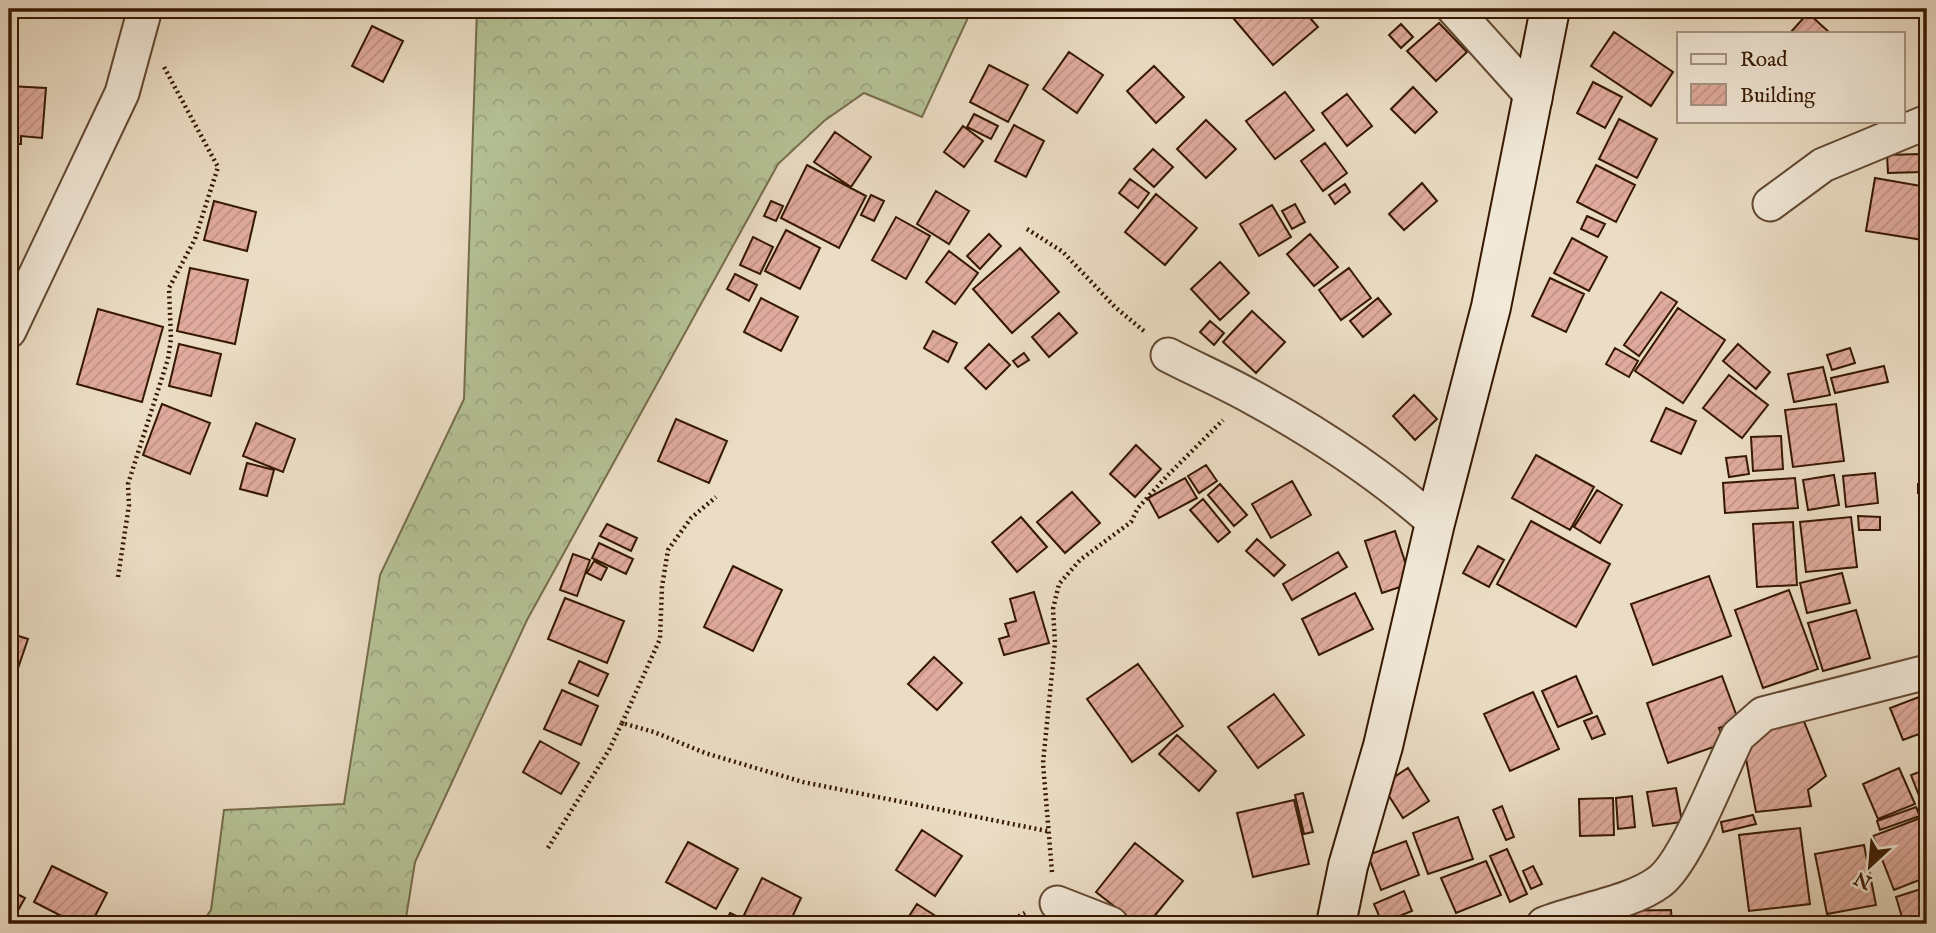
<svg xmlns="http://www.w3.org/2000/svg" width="1936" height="933" font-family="'IM FELL English',serif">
  <defs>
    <pattern id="forest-crowns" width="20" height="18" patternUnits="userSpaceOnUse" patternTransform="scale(1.75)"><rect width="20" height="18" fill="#b5c296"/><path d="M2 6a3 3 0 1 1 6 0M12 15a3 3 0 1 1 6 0" fill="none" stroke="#9ca680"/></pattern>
    <pattern id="building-hatch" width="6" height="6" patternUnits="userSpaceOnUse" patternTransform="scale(1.75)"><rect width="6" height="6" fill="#e0ab9e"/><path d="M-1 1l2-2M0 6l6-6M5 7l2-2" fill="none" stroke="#c19286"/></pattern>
  </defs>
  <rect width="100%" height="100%" fill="#ebddc5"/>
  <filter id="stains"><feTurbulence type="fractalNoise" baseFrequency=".00286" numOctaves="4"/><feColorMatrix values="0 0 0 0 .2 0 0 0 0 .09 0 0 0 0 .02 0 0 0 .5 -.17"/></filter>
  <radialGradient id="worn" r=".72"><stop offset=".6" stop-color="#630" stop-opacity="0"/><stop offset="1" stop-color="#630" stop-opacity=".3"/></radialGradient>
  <path fill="url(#forest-crowns)" stroke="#766d4b" stroke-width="2" d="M477,9h495l-50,108 -58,-24 -40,28 -46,43 -251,456 -112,242 -10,62h-204l10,-14 13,-100 120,-6 36,-229 84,-176z"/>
  <path fill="url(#building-hatch)" stroke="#361800" stroke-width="2" d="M1246,9h56l16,18 -45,38 -39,-46z
    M1622,9h21l-3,8z
    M1808,13l22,20h-40z
    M1439,23l28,29 -31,29 -29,-30z
    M1401,24l12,13 -12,11 -12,-13z
    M372,26l31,15 -20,41 -31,-16z
    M1614,32l59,40 -22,34 -60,-40z
    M1069,52l34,23 -26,38 -34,-24z
    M989,65l39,20 -20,37 -38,-20z
    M1154,66l30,31 -28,26 -29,-32z
    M1593,82l29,15 -17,31 -28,-15z
    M9,86l37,2 -4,50 -21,-2v8h-12z
    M1413,87l24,25 -22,21 -24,-24z
    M1285,92l29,38 -39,29 -29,-38z
    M1347,94l25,32 -25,20 -25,-33z
    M974,114l24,12 -7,13 -24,-12z
    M1619,119l38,20 -20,39 -38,-19z
    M1206,120l30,29 -30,29 -29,-29z
    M1014,125l30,16 -18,36 -31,-16z
    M963,126l20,15 -19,26 -20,-15z
    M835,132l36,25 -20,30 -37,-25z
    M1325,143l22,30 -24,18 -22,-30z
    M1153,149l20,18 -19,20 -20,-18z
    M1920,154l1,18 -33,1 -1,-18z
    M807,165l59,31 -27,52 -58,-30z
    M1596,165l39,20 -19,37 -39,-20z
    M1875,178l52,9 -4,53 -57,-9z
    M1130,179l19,14 -11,15 -19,-15z
    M1422,183l15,18 -33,29 -15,-16z
    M1345,184l5,8 -15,12 -6,-9z
    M936,191l33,20 -20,33 -32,-20z
    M1156,194l41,34 -32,37 -40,-33z
    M871,195l13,6 -10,20 -13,-6z
    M214,201l42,11 -9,39 -43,-11z
    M771,201l12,5 -7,15 -12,-5z
    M1295,204l10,18 -13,7 -10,-18z
    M1272,205l19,32 -32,19 -19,-32z
    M1587,216l18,8 -7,13 -17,-8z
    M896,217l34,19 -24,43 -34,-19z
    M786,230l34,18 -20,41 -35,-18z
    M989,234l12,12 -21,23 -13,-13z
    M1310,234l28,33 -24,19 -27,-32z
    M753,237l20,10 -13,27 -20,-9z
    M1572,238l35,19 -18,34 -35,-18z
    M1020,248l39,44 -47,41 -39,-44z
    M949,251l29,22 -23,31 -29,-22z
    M1220,262l29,31 -29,27 -29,-31z
    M190,268l58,12 -13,64 -58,-13z
    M1349,268l22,30 -30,22 -22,-30z
    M735,274l22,11 -8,16 -22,-12z
    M1550,278l34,16 -18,38 -34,-16z
    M1661,292l16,10 -38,54 -15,-11z
    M761,298l37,19 -17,34 -37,-19z
    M1378,298l13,16 -28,23 -13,-16z
    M1678,308l47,32 -42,63 -48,-32z
    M98,309l65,18 -21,75 -65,-18z
    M1252,311l33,31 -29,31 -33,-31z
    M1059,313l18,20 -28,24 -17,-20z
    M1210,321l14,12 -10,12 -14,-13z
    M933,331l24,12 -9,19 -24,-14z
    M179,344l42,10 -10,42 -42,-10z
    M989,344l21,21 -24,24 -21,-21z
    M1738,344l32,28 -14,17 -33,-28z
    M1615,348l23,13 -9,16 -23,-13z
    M1850,348l5,15 -23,7 -5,-15z
    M1024,353l5,7 -11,7 -5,-6z
    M1884,366l4,16 -53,11 -4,-15z
    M1823,367l7,28 -36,7 -6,-28z
    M1729,375l39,30 -26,33 -39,-30z
    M1414,395l23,24 -22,21 -22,-24z
    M162,404l48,19 -20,51 -47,-19z
    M1836,404l8,57 -51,6 -8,-57z
    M1666,408l30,13 -15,33 -30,-13z
    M676,419l51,22 -18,42 -51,-22z
    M256,423l39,16 -12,33 -40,-16z
    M1781,436l2,33 -30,2 -2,-34z
    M1136,445l25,24 -26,28 -25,-23z
    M1536,455l58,32 -24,43 -58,-32z
    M1746,456l3,18 -20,3 -3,-19z
    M247,463l27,7 -7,26 -27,-7z
    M1206,465l11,16 -18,12 -11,-17z
    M1875,473l3,30 -32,4 -3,-31z
    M1834,475l5,30 -31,5 -5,-30z
    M1185,478l12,20 -38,20 -11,-20z
    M1795,478l3,30 -73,5 -2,-30z
    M1292,481l19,34 -40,23 -19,-34z
    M1220,484l27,31 -13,11 -26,-31z
    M1918,484h9v9h-9z
    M1597,490l25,15 -22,38 -26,-16z
    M1072,492l28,31 -35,30 -28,-31z
    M1203,499l27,33 -12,10 -28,-32z
    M1858,516l22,1v13h-21z
    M1021,517l26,30 -30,25 -25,-30z
    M1851,517l6,50 -51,5 -6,-50z
    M1531,521l79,43 -34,63 -79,-43z
    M1793,522l4,63 -40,2 -4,-63z
    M607,524l30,14 -6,13 -31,-15z
    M1395,531l17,52 -30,10 -17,-52z
    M1257,539l28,26 -11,11 -28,-25z
    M599,543l34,16 -7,15 -34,-16z
    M1478,546l26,14 -15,27 -26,-14z
    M1338,552l9,15 -55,33 -9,-16z
    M573,554l17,6 -13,36 -17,-6z
    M594,561l13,7 -6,12 -14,-7z
    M733,566l49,24 -29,61 -49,-24z
    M1842,573l8,30 -43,10 -7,-30z
    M1709,576l22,60 -78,29 -22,-61z
    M1789,590l29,79 -55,19 -28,-78z
    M1034,592l15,51 -45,12 -5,-16 10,-3 -4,-12 11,-3 -6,-22z
    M1355,593l18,36 -54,26 -17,-36z
    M565,598l59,23 -17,42 -59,-24z
    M1856,610l14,48 -47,13 -15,-48z
    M9,633l19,6 -11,32 -8,-2z
    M934,657l28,26 -25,27 -29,-26z
    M579,661l29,13 -10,22 -29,-13z
    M1138,664l45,62 -51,36 -45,-63z
    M1576,676l16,37 -34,14 -16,-36z
    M1722,676l17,46 -20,6 6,15 -57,20 -21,-60z
    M562,690l36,16 -17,39 -37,-16z
    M1533,692l26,57 -49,22 -26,-57z
    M1274,694l30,41 -46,33 -30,-41z
    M1927,694v37l-24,9 -13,-32z
    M1801,714l25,62 -18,14 3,16 -55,6 -14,-74z
    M1597,716l8,18 -13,5 -8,-18z
    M1927,734v28l-2,1 -6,-27z
    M1177,735l39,36 -17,20 -40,-37z
    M540,741l39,22 -18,31 -38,-22z
    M1408,768l21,33 -26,17 -21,-33z
    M1899,768l16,36 -37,15 -15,-35z
    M1927,769v41l-2,1 -14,-36z
    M1676,788l6,34 -29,4 -6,-34z
    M1303,793l10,39 -9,2 -9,-39z
    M1632,796l3,31 -17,2 -2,-31z
    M1613,798l1,37 -34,1 -1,-37z
    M1294,800l15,64 -56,13 -16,-64z
    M1502,806l12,31 -8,3 -13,-30z
    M1916,807l4,9 -40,14 -3,-9z
    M1753,815l3,9 -33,8 -2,-10z
    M1458,817l15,42 -45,15 -15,-41z
    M1923,817l4,10v50l-33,13 -21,-54z
    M1800,828l10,76 -61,7 -10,-76z
    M922,830l40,26 -27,40 -39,-26z
    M1406,841l13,34 -38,15 -13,-35z
    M688,842l50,27 -22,40 -50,-27z
    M1135,843l48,38 -35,43h-11l-41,-32z
    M1864,845l12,60 -49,9 -12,-60z
    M1507,849l20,45 -17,8 -20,-46z
    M1486,861l15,34 -45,18 -15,-35z
    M52,866l55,27 -16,31h-14l-43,-22z
    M1533,866l9,18 -11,5 -8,-18z
    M762,878l39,20 -12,26h-27l-18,-9z
    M1927,887v37h-23l-8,-27z
    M11,891l14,7 -13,23 -3,-2z
    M1404,891l8,20 -30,12 -8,-19z
    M917,904l31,20h-44z
    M1671,910l1,14h-68v-13z
    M730,913l23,11h-28z"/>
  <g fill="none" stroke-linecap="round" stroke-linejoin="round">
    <g stroke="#634931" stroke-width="37">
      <path id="street" d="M1454,9l81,90
        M1770,204l53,-39 104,-43
        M9,331l113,-238 23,-84
        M1168,355c27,14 55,26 82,41 66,36 129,77 185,127
        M1057,903l54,21
        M1544,924c35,-14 87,-21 115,-42 27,-19 62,-113 79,-146l25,-22 164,-42"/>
    </g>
    <g stroke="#361800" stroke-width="42">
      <path id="secondary" d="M1336,924l12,-58 35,-120 52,-223 56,-216 59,-298"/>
    </g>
    <path stroke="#361800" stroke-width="4.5" stroke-dasharray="2 3.5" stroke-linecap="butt" d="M1027,229l36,23 52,55 30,25
      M118,577l11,-72 -1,-21 40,-125 3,-20 -2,-51 26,-49 23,-72 -54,-100
      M622,723l38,-84 2,-52 6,-37 23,-32 25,-21
      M548,848l61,-98 13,-27 32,9 51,21 98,29 244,49
      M1052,872l-9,-109 12,-120 -2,-34 6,-25 21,-24 51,-38 7,-14 29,-32 56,-56
      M1004,924l21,-11"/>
    <use href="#street" stroke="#f2e9d9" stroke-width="33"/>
    <use href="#secondary" stroke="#f2e9d9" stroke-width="38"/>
  </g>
  <rect width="1936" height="933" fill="none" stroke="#ebddc5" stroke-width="35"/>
  <rect x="10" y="10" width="1915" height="912" fill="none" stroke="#361800" stroke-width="3.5"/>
  <rect x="18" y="18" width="1901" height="898" fill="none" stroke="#361800" stroke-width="2"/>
  <rect x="1677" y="32" width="228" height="91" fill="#f2e9d9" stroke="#a79582" stroke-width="2"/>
  <rect x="1691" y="54" width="35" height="10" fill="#f2e9d9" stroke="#a79582" stroke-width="2"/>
  <text x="1740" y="66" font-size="21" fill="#361800">Road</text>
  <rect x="1691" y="84" width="35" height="21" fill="url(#building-hatch)" stroke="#a79582" stroke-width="2"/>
  <text x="1740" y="102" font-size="21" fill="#361800">Building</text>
  <g transform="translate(1870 866) rotate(206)" stroke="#f2e9d9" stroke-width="5" paint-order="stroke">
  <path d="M0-5L12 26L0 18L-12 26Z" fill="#361800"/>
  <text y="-10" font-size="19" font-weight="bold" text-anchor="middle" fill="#361800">N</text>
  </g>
  <rect width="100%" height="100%" filter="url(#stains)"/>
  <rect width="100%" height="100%" fill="url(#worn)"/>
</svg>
